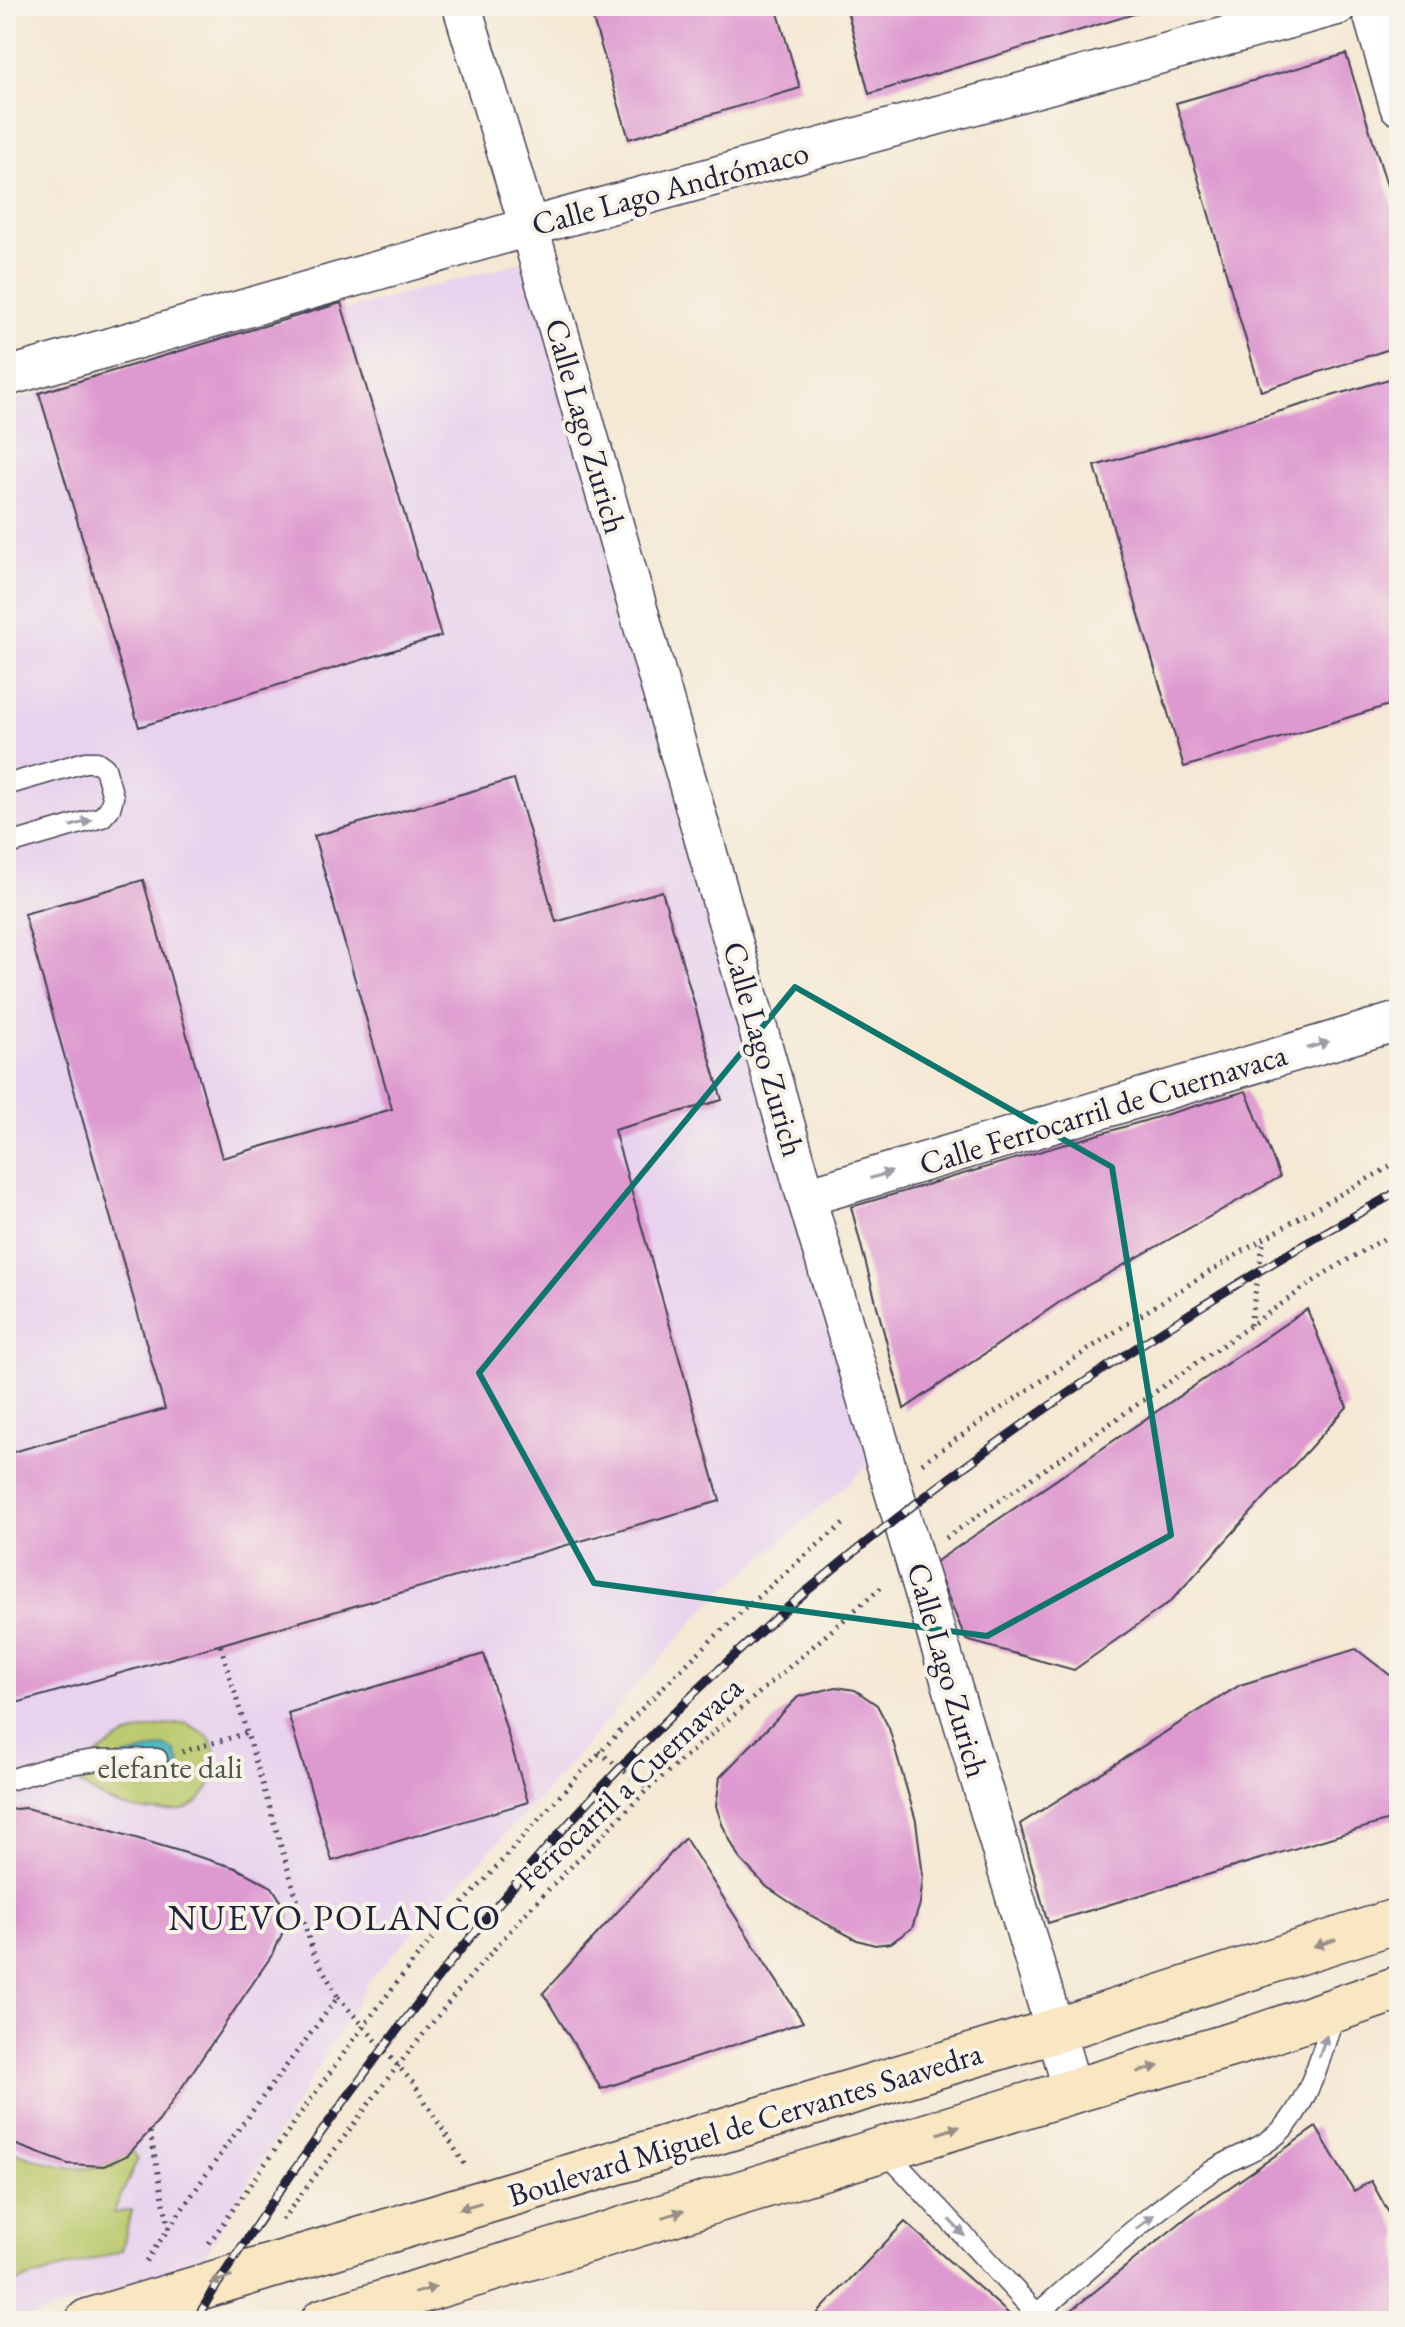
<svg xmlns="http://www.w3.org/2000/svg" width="1405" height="2327" font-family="'EB Garamond',serif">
  <rect width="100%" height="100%" fill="#f7f3e8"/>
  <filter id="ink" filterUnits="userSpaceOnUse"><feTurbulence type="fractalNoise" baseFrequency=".0125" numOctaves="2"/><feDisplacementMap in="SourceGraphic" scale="16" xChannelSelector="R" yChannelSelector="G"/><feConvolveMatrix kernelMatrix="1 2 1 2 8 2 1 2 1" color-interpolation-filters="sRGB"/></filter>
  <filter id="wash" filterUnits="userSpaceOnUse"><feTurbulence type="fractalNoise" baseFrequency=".006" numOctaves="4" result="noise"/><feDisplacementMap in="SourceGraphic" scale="32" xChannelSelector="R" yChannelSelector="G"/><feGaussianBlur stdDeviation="1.8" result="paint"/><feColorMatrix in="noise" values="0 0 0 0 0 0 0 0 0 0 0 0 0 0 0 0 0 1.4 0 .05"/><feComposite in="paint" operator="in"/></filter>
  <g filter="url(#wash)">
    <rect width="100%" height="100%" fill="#f5e8d4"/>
    <path fill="#e8d2ee" d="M529,260l346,1200 -169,147 -164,188 -171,183 -170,284 -181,59h-14v-1919z"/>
    <path fill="#b9c769" stroke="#6e7452" stroke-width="2" d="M187,1723c5,4 16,8 21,13 18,23 3,64 -23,73 -4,2 -13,1 -18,2 -39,2 -66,-9 -95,-34 37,-37 62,-50 115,-54z
      M6,2149c43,13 88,36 125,0l7,10 -25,54 18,-3 -9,41 -116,34z"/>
    <path fill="#45b5bd" stroke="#346c7c" stroke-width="2" d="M165,1746l10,5 5,12 -6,16 -15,3 -47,-22z"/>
    <g id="blocks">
      <path fill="#de99d0" d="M589,6h187l24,82 -171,51z
        M846,6h311v1l-288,87z
        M1346,54l53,170v122l-138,45 -85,-288z
        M341,303l100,333 -302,91 -100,-334z
        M1399,376v326l-215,65 -89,-301z
        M514,779l42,143 106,-31 60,209 -108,30 106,371 -714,205v-252l159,-45 -141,-495 119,-34 79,278 170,-49 -78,-273z
        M1246,1091l34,86 -213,120 -163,112 -53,-202z
        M1307,1309l40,98 -176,194 -97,69 -108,-30 -32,-77z
        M1356,1649l43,33v135l-351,106 -28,-99 220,-139z
        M484,1654l44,148 -196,59 -44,-148z
        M836,1687l19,3 22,15 12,23 27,93 7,55 -3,28 -8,24 -21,15 -16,2 -18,-5 -51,-27 -39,-26 -28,-29 -17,-34 -6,-18 4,-29 78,-80z
        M25,1808l47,11 164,49 36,19 7,11 4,13 -1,23 -8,18 -115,169 -31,34 -24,11 -36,-2 -62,-23v-331z
        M685,1838l118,184 -202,67 -58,-96z
        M1316,2127l38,64 17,-10 28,50v90h-341l132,-106z
        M905,2222l112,99h-202l-3,-2z"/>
    </g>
  </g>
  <g filter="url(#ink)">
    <use href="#blocks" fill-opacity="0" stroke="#424052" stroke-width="2"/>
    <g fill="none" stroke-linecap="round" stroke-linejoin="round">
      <g stroke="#424052" stroke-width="23">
        <path id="lane" d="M6,785l79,-23h12l8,6 8,29 -3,11 -8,9 -96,28
          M6,1781l49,-15 42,-6 60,-1
          M884,2150l153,164c57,-49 112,-101 175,-143 27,-18 54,-21 76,-48 25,-32 35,-75 47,-112"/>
      </g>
      <g stroke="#424052" stroke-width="41">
        <path id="street" d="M462,6l67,221 277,970 267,894
          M1370,6l29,100
          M6,377l523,-150 808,-221
          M806,1197l593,-176"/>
      </g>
      <g stroke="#424052" stroke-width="47">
        <path id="secondary" d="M88,2321l966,-290 345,-111
          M323,2321l750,-230 168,-49 158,-54"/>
      </g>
      <path stroke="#424052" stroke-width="5" stroke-dasharray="2 6" stroke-linecap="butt" d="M1250,1325l14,-87
        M922,1463c156,-109 309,-211 477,-301
        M946,1538l381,-266 72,-42
        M182,1752l65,-19
        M599,1752l49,37
        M338,1997l76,87 51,81
        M150,2132l19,97
        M282,2220l107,-143 72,-90 69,-79 118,-119 236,-204
        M209,2243c72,-100 140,-203 218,-298 25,-31 54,-60 80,-90 106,-121 215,-233 340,-334
        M146,2261l80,-115 112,-149 -25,-45 -93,-308"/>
      <use href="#lane" stroke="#fff" stroke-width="20"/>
      <use href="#street" stroke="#fff" stroke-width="38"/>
      <use href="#secondary" stroke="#f9e7c3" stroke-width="44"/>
      <g stroke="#22223b" stroke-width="9">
        <path id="rail" d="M195,2321c47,-79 101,-155 156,-229 133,-182 285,-356 457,-502 182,-153 383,-285 591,-399"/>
      </g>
      <use href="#rail" stroke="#f7f3e8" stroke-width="6" stroke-dasharray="18" stroke-linecap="butt"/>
    </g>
    <defs><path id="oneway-solid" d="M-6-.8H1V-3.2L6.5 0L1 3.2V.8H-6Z" transform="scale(2)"/></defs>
    <g fill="#9c9ca7">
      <use href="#oneway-solid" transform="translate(81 823) rotate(-17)"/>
      <use href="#oneway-solid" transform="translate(1318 1045) rotate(-17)"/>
      <use href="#oneway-solid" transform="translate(881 1175) rotate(-17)"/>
      <use href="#oneway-solid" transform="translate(1323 2046) rotate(-71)"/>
      <use href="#oneway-solid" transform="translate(1145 2222) rotate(-39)"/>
      <use href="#oneway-solid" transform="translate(957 2228) rotate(47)"/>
    </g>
    <g fill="#988e86">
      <use href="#oneway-solid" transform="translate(1325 1943) rotate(162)"/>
      <use href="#oneway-solid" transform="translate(1148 2069) rotate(-16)"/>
      <use href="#oneway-solid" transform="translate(949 2130) rotate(-18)"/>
      <use href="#oneway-solid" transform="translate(470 2206) rotate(163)"/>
      <use href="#oneway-solid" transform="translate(673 2214) rotate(-17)"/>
      <use href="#oneway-solid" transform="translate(221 2280) rotate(163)"/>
      <use href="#oneway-solid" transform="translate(425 2290) rotate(-17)"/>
    </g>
  </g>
  <path fill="none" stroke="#0f766e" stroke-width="6" stroke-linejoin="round" d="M795,987l317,180 59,368 -184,101 -393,-53 -115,-210z"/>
  <g text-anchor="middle" stroke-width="8" stroke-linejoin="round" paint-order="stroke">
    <g font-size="32" fill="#22223b" stroke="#f7f3e8">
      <text transform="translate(670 188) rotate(-15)" y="11">Calle Lago Andrómaco</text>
      <text transform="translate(586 426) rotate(74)" y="11">Calle Lago Zurich</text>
      <text transform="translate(764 1049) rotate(74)" y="11">Calle Lago Zurich</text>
      <text transform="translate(1103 1109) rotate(-17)" y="11">Calle Ferrocarril de Cuernavaca</text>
      <text transform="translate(948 1670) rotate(74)" y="11">Calle Lago Zurich</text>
      <text transform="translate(629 1783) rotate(-43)" y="11">Ferrocarril a Cuernavaca</text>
      <text transform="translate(745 2124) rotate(-17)" y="11">Boulevard Miguel de Cervantes Saavedra</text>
    </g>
    <g font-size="32" fill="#4f5449" stroke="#f7f3e8">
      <text x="170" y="1778">elefante dali</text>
    </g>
    <g font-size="36" letter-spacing="2" fill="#22223b" stroke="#f7f3e8">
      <text x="335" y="1930">NUEVO POLANCO</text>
    </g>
  </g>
  <rect width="1405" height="2327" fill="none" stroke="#f7f3e8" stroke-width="32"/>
</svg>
